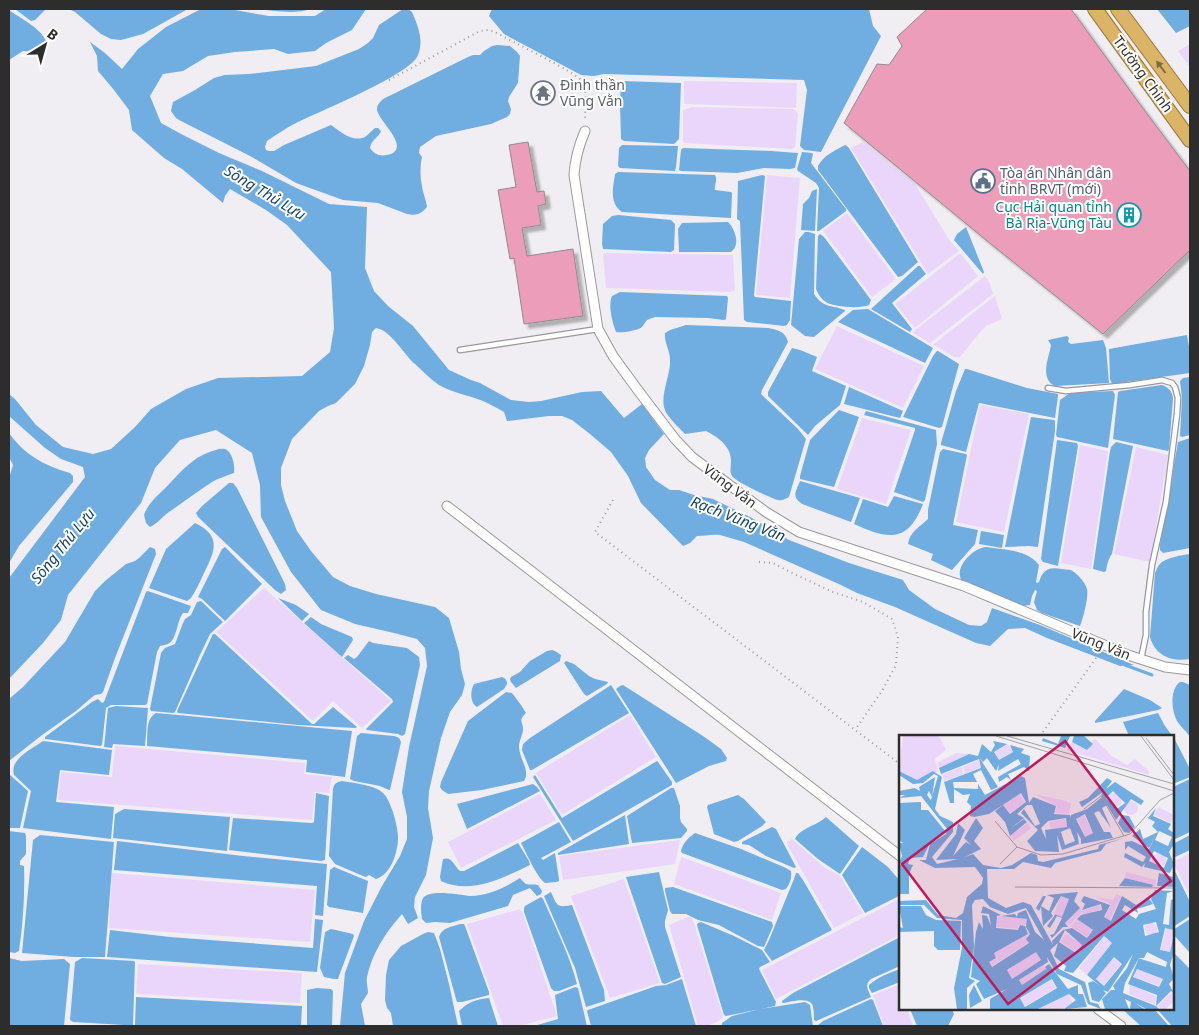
<svg xmlns="http://www.w3.org/2000/svg" width="1199" height="1035" font-family="'Noto Sans',sans-serif">
  <defs>
    <filter id="shadow"><feDropShadow dx="4.5" dy="4.5" stdDeviation="1" flood-color="#0004"/></filter>
  </defs>
  <rect width="100%" height="100%" fill="#f0eef2"/>
  <path fill="#ead6fb" d="M1190,44v23l-12,-16z
    M684,81l113,2 -1,25 -110,-4h-2z
    M692,107l102,2 4,5 -3,33 -3,2 -108,-6 -1,-2v-30l3,-2z
    M863,142l52,42 35,57 9,10 -31,23 -77,-126z
    M767,175l33,3 -10,120 -34,-3z
    M847,213l49,66 -24,18 -49,-66z
    M606,253l127,2 2,35 -4,2 -125,-4 -3,-34z
    M959,254h2l17,22 -63,52 -20,-24z
    M985,276l5,8 3,10 -63,49 -17,-10 2,-3z
    M995,296l7,23 -16,7 -5,5 -21,26h-6l-20,-12v-1z
    M837,326l87,40 -21,42 -88,-39z
    M980,405l49,9 -25,118 -48,-10z
    M862,418l49,12 -25,74 -49,-15z
    M1080,445l28,6 -17,118 -30,-6z
    M1136,447l32,8 -18,107 -36,-8z
    M264,588l127,113 -29,27 -29,-27 -20,20 -97,-89z
    M630,715l26,42 -94,58 -26,-42z
    M115,746l190,17 -1,11 28,3 -3,16 -14,-1 -3,28 -254,-20 3,-28 51,5z
    M540,794l16,26 -95,48 -13,-26z
    M792,839l33,29 14,7 24,38 -29,15 -46,-82 -1,-4z
    M680,840l-5,24 -112,16 -4,-24z
    M1190,853v43l-17,-34z
    M681,857l100,36 -9,27 -98,-36z
    M112,873l203,17 -5,52 -201,-14z
    M624,879l36,104 -50,15 -39,-102z
    M899,899l1,2v34l-124,64 -14,-29z
    M520,909l3,5 34,102 -38,10h-16l-36,-102z
    M688,917h3l2,3 30,97c-7,7 -15,9 -25,9l-29,-101z
    M138,964l164,9 -2,30 -164,-9z
    M898,985l2,5v19h7l6,17h-29l-11,-31z"/>
  <path fill="#70ade1" d="M15,9h31l-11,11 -4,1z
    M69,9h119l-45,25 -22,6 -10,-1 -10,-5 -26,-22z
    M201,9h28l40,7h46l11,-7h40l-14,21 -26,13 -11,8 -27,3 -14,-5 -39,3 -27,4 -25,15 -20,3 -13,22 11,27 22,12 36,18 43,18 67,33 38,3 -2,61 9,23 14,15 25,20 36,44 22,10 9,3 31,17 18,2 12,-1 41,-9 19,-1 23,27 18,-14 22,30 -15,16 -4,8 1,9 9,13 15,10h9l15,5 19,4 39,19 37,22 60,23 54,17 6,10 26,19 34,16 12,1 6,-4 5,-14 48,17 94,40 -14,1 -73,-28 -22,-10 -17,1 -18,17 -14,-3 -81,-36 -38,-14 -16,-8 -97,-43 -24,-7c-7,-1 -16,1 -23,1l-7,7 -7,3 -42,-43 -13,-27 -17,-24 -21,-18 -18,-14 -10,-4h-13l-42,5 -3,-9c-7,-4 -14,-8 -21,-11 -15,-6 -30,-8 -44,-16 -9,-6 -16,-14 -24,-21 -11,-9 -24,-34 -39,-36l-4,4 -2,13 -6,21 -9,18 -19,19 -8,3 -9,5 -27,28 -11,29v17l4,16 12,30 14,20 22,26 17,9 26,8 59,13 14,11 10,34 2,17 4,15 -3,11 -12,17 -9,26 -12,53 -1,17 5,30 -7,37 -11,22 -1,10 4,11 -10,6 -6,-10c-16,18 -30,39 -35,63 -1,5 1,11 1,16l-7,11 4,22h-25l5,-53 19,-52 18,-35 18,-30 7,-17v-22l-5,-25 7,-45 18,-81 -2,-18 -8,-9 -23,-6 -39,-9 -34,-14 -30,-38 -30,-55 -1,-32 -8,-32 -36,-23 -36,10 -25,28 -14,35 -73,92 -7,25 -18,23 -34,36v-101l76,-101 -2,-10 -22,-8 -16,-11 -36,-32v-22l6,5 21,26 27,22 30,7 18,-5 24,-22 16,-18 35,-20 32,-11 84,-2 28,-24 4,-24 -3,-56 -44,-47 -21,-15 -36,-21 -5,7 -2,7 -41,-34 -18,-11 -32,-28 -3,-20 -15,-20 -16,-19 -1,-15 -7,-14 15,11 17,16 16,-20 28,-22z
    M255,9h56c-17,6 -39,1 -56,0z
    M403,9h5l4,3c6,14 12,28 6,43 -6,19 -100,57 -122,68 -10,5 -20,12 -29,18l-2,6 1,3 3,1h5l10,-6 47,-20c8,6 20,16 31,13 5,-1 9,-7 13,-10h3l3,3c-2,6 -10,9 -11,17 2,3 5,6 9,7 3,1 9,0 12,-1 19,-9 -14,-34 -14,-45 0,-4 3,-7 6,-10l85,-42 5,-2h7l4,-4 8,-5 5,-1 13,1 7,6 3,4 -2,27 -9,14 -1,4 3,8 -1,5 -3,3 -16,7 -55,12 -16,11 -1,6 3,4c-2,9 -2,20 0,29 1,8 4,13 5,21 -6,7 -10,9 -20,7l-29,-11 -35,-3 -47,-17 -46,-27 -71,-36 -3,-2 -5,-7 2,-9 22,-12 19,-12 11,-3 24,-1 67,-8 43,-17 9,-6 5,-5 6,-13z
    M492,9h377l4,17 8,10 -60,116 -17,-2 -4,-4 7,-56 -3,-10 -200,-6 -10,2 -13,-1 -77,-41 -15,-18z
    M1157,9h33v17l-14,7z
    M9,10c11,8 36,20 38,35l-11,7 -13,-1 -14,9z
    M622,81l59,2 -2,56 -5,5 -50,-3 -3,-2 -1,-38 1,-18z
    M622,145l56,1 -2,21 -1,4 -55,-3 -2,-2 1,-18z
    M845,145l2,1 2,2 69,114 -16,14 -4,1 -80,-107v-4c6,-11 16,-15 27,-21z
    M683,148l88,3 27,2 -3,15 -5,1 -26,-1 -27,5 -56,-2 -2,-1 2,-20z
    M802,152l10,1 1,1 -2,9 35,46v2l-27,20h-2l2,-43 -3,-5 -18,-12 -1,-2z
    M618,172l97,3c3,5 -1,10 0,15l16,2 1,1 -1,25 -109,-6c-13,-9 -9,-24 -7,-38z
    M762,175l3,1 -11,119 1,2 36,4 -1,19 -3,5 -3,1 -37,-4 -3,-2 -4,-99 -3,-2 1,-38z
    M817,189l-2,42 -14,-1 2,-26 6,-6 3,-7z
    M618,215l53,5 4,4 -1,26 -3,2 -68,-3 -1,-5 1,-20 9,-8z
    M728,222c7,7 13,23 3,30h-52l-1,-23 4,-6z
    M966,227l18,45 -1,2 -29,-34 3,-6z
    M805,232h4l6,2 -1,60c9,14 18,11 31,16v1l-31,26 -9,-1 -14,-11 8,-86z
    M820,234l4,3 47,63 -2,5c-9,4 -35,2 -43,-3 -5,-3 -8,-8 -10,-13l2,-53z
    M918,266h2l6,8 -34,29 20,26 -2,3 -39,-23z
    M620,292l107,4 1,2 -2,21 -2,1 -16,-2 -53,-1 -8,3c-1,1 -4,6 -5,7 -5,4 -20,6 -26,5 -4,-10 -8,-27 -4,-36z
    M868,309l65,39 -8,15 -87,-41 15,-12z
    M686,325l82,3c10,2 17,3 20,14l-26,48 -1,4 37,35 8,10 -17,58c-4,2 -7,4 -11,3 -8,-2 -41,-18 -45,-23 -4,-4 -2,-10 -2,-15 1,-15 -13,-25 -25,-31l-21,3c-6,-6 -13,-13 -18,-20 -10,-14 4,-38 3,-54 0,-10 -6,-17 -5,-27l5,-3z
    M1187,335l3,17v21l-78,11 -2,-5 -1,-30z
    M1067,336l2,2 -1,4 3,2 32,-4 3,8 3,35 -54,3c-16,-8 -6,-28 -4,-41l-3,-5z
    M792,348l8,2 17,7 -5,14 34,15 -6,19 -25,21 -7,9 -40,-39v-4z
    M937,351h1l21,13 -17,63 -3,1 -36,-11 30,-61z
    M965,369h2l60,19 31,6v2l-3,22 -76,-15 -13,49 -25,-7v-2l15,-52z
    M1190,377v58l-8,2 -2,-1 2,-38 -2,-17 3,-3z
    M1162,385c6,2 10,6 11,13l-4,51 -1,2 -55,-12 5,-47 2,-1z
    M849,387l54,24 -3,7 -56,-14z
    M1113,391l2,4 -7,53 -51,-11 -1,-2 4,-35 10,-7z
    M839,410l20,7 -25,70 -34,-8v-3l10,-36z
    M866,411l70,19 1,14 -12,56 -2,2 -29,-10 21,-62v-2l-51,-13z
    M1031,417l23,3 1,1v10l-17,116 -9,-1 -24,1z
    M9,433c16,22 34,32 61,40l3,3v6l-54,64 -10,17v-85l4,-13 -4,-8z
    M1190,438v110l-27,5 -3,-3v-5l18,-103z
    M1057,440l20,3 1,3 -20,120 -15,-4 -2,-3z
    M1116,442l17,4 -21,108c-4,5 -5,11 -6,17l-2,1 -11,-3 17,-118 1,-4z
    M219,449c3,0 6,-1 9,2 5,4 7,16 6,22 -8,3 -15,5 -22,9 -14,9 -27,19 -40,28 -9,5 -13,13 -22,17l-4,-4 -2,-8c5,-14 17,-22 27,-33 8,-9 16,-17 26,-24 7,-4 14,-7 22,-9z
    M943,449l23,5 1,1 -14,70 25,5 -3,14 -23,26 -21,-10 2,-6 -25,-10c2,-13 12,-17 20,-25v-9l12,-58z
    M800,481l60,17 -9,24 -49,-18c-11,-8 -6,-12 -2,-23z
    M229,483h4l4,5 48,96 1,6 -5,4 -6,-4 -77,-73 -2,-4 6,-7z
    M894,496l29,8c-15,40 -36,35 -69,20l9,-25 25,8z
    M195,523c27,13 20,28 9,50 -4,9 -8,17 -13,25l-4,3 -38,-13 17,-39z
    M981,531l23,4 -2,13 -23,-4z
    M150,547l5,2 1,5 -41,104 -12,34 -2,2 -6,1 -4,3 -15,13 -34,24 -33,26v-62l14,-12 42,-45 30,-51 10,-10 21,-17 9,-3 4,-3z
    M225,547l37,37 -37,37 -23,-22 -4,-2 24,-48z
    M986,547c17,3 41,2 53,18l-3,17 1,1 2,-1c6,-19 16,-13 32,-12 7,4 14,12 16,19 2,7 -4,30 -7,37l-38,-13 -5,-3 -3,-8 3,-11 -2,-1 -3,6 -2,9 -7,1 -61,-25c-9,-13 11,-33 24,-34z
    M1190,554v105c-18,3 -35,-3 -40,-22l5,-64c1,-2 2,-5 4,-8 5,-7 23,-10 31,-11z
    M148,591l43,15 -3,7h-5c-6,7 -6,27 -15,31 -2,1 -5,1 -8,2l-3,6 -10,52 -2,1h-34l-5,3 -4,37 -2,1 -55,-7v-2l47,-35 6,-3 4,4 2,-1 42,-110z
    M278,598l18,7 13,9 -7,7z
    M201,601l22,21 -13,12 -10,21 -25,57 -2,1 -22,-2 -1,-2 11,-56 4,-5 10,-4 8,-21 2,-4 6,-4 6,-13z
    M311,617l10,7 31,13 1,3 -11,17 -38,-34z
    M213,634h2l97,90h2l19,-17 24,20 -2,1 -57,-3 -120,-12 -1,-2 35,-75z
    M369,641l4,2 34,5 12,9 1,8 -15,69 -3,2 -4,-2 -31,-4 -1,-1 27,-27 -1,-3 -48,-41 4,-3 6,4 3,-2z
    M552,650l3,1 6,4 -1,6 -44,27 -5,-6 -1,-3 1,-2 9,-5 10,-11 17,-10z
    M566,661l8,3 15,12 6,3 13,3 -1,2 -20,12 -3,-2 -20,-31z
    M502,677c3,1 5,3 5,7l-3,5 -27,18c-7,-4 -7,-16 -3,-23z
    M1180,682h3l7,3v52c-4,-6 -9,-10 -13,-16 -6,-11 -7,-32 3,-39z
    M611,685l18,28 -97,57h-2l-8,-20 1,-6 7,-6z
    M623,685l80,51 18,13 6,9 -1,3 -17,5 -33,17 -60,-94 4,-3z
    M1124,689l26,11 12,8 -4,2 -63,13v-2z
    M506,692l6,1 9,12 5,8c-9,9 -2,8 -3,18 -1,5 -4,10 -4,16 0,11 12,24 5,34l-42,9 -34,4 -6,-4 -2,-3 1,-5 27,-61z
    M116,706l32,2 -3,38 -32,-2 -1,4 -8,-1 4,-39z
    M156,713l196,18 -7,46 -39,-5 1,-12 -160,-14c1,-11 -2,-27 9,-33z
    M1158,713l7,13 9,12 16,31v8l-17,7v-48h-44l-6,-14z
    M361,733l33,3c4,1 6,2 7,6l-11,48h-1l-9,-4 -26,-5 -4,-2 7,-43z
    M43,741l69,9 -3,25 -49,-5 -4,32 58,5 -3,32 -88,-11 8,-37 -17,-16c-5,-16 18,-26 29,-34z
    M657,761l1,1 14,20v3l-99,56 -40,-64 2,-2 27,43z
    M9,774l19,17 -8,37h-11z
    M1190,779v53l-17,8v-53z
    M342,781c11,2 33,4 41,12 8,7 16,36 15,47 -1,14 -7,34 -22,39l-7,-4 -3,2 -3,-1 -28,-12 -6,-8 4,-67c1,-6 4,-7 9,-8z
    M533,784l4,3 3,4 -73,38 -10,-25z
    M671,788h3l6,18v12l1,4 6,7v2l-6,7 -49,5 -5,-27z
    M316,793l13,3 -4,64 -4,1 -92,-11 4,-32 79,5 2,-1z
    M738,795l6,4 22,23 -4,4 -24,15 -4,1 -20,-8 -7,-27 1,-2z
    M124,809l106,8 -3,34 -114,-13 2,-24z
    M625,815l4,29 -71,11v-2z
    M826,817l33,29 -19,28 -22,-15 -23,-20c6,-12 22,-13 31,-22z
    M559,822l12,20 -30,16 2,2 12,-7 4,26v2l-3,1 -11,1c-9,-7 -18,-29 -24,-40z
    M772,827l4,2 20,38 -2,1 -28,-12 -17,-11 -7,-1v-2z
    M9,831l16,2 1,3v18l-6,7v4l4,1c1,28 -1,58 -5,85l-4,2 -6,-1z
    M695,833l46,16 45,19 5,3c1,7 -1,12 -5,18l-4,1 -100,-37 -1,-2c2,-8 7,-13 14,-18z
    M40,835l74,7 -9,115h-31l-52,-4 11,-113z
    M1190,835v15l-17,8v-14z
    M117,841l126,15 84,8 -4,52 -8,-1 2,-29 -203,-16z
    M518,843l11,18 1,4c-27,13 -59,30 -89,16l-1,-4 3,-18c9,-3 11,7 17,12h4z
    M862,847l26,20 12,14v13l-3,3 -32,16 -23,-38z
    M334,867l34,14 -5,32 -34,-6 -2,-2 3,-35z
    M1173,867l17,35v14l-17,11z
    M659,872l9,38 -3,11v6l16,50 -16,7 -3,-1 -36,-106z
    M796,873h2l5,7 29,50 -60,31 -8,-11 5,-10 25,-61z
    M520,878c8,10 8,5 18,7l4,6 -1,3 -4,2 -7,-8 -17,7 -5,11 -58,17 -15,-1 -9,1 -4,-4c-1,-6 -2,-18 2,-22 7,-8 37,-2 46,-1 18,0 36,-9 50,-18z
    M673,887l99,35 1,4 -9,21 -6,-1 -39,-21 -21,-5 -12,-6h-14l-2,-3 -5,-20v-3z
    M551,892c6,14 6,16 21,13l32,85 1,11 -19,6 -11,-39 -31,-72z
    M541,897l2,2c12,27 27,57 34,85l-18,7h-5l-3,-3 -27,-76v-4l1,-2z
    M315,919l8,1 -6,52 -210,-15 3,-27 60,7 143,11z
    M1190,919v34l-17,-19v-4z
    M701,922l33,14 28,14 8,12 -10,5 -1,2 17,33 -1,4 -49,10 -2,-1 -27,-90 1,-2z
    M460,924h4l1,2 24,66v3l-27,7h-5l-1,-3 -17,-62c3,-10 13,-10 21,-13z
    M331,929l22,5 1,2 -15,40 -1,3h-4l-10,-2 -4,-9 5,-36z
    M428,932l6,1 6,16 9,35 9,42h-65l-2,-13 -4,-5 -2,-8 1,-25 3,-15 12,-14 22,-12z
    M900,937v29l-29,13c-7,7 -3,10 0,18l-55,24 -2,-1c0,-4 0,-12 -2,-16 -5,-7 -21,-2 -29,-1l-1,-1v-1l11,-8z
    M1174,953l16,16v57h-18l-15,-17h16v-55z
    M9,958l13,3 42,-2 6,5 -6,62h-55z
    M82,958l52,3 1,1 -2,63h-9l-51,-3 -3,-2 5,-58z
    M900,969v13l-28,11 -3,-5v-3c9,-8 20,-12 31,-16z
    M682,979l14,47h-105l-4,-15 1,-1 68,-24 10,-1z
    M575,987l3,1 9,38h-53l24,-7 -3,-24z
    M317,988l14,1 2,2 -1,35h-25v-36z
    M136,997l166,9 -1,20 -166,-1z
    M489,998l9,28h-36l-3,-15c9,-9 18,-12 30,-13z
    M871,999l2,1 10,26h-66l6,-5z
    M805,1002l5,3 3,21h-91v-3l10,-7 28,-7z
    M910,1009h42l2,5 -6,12h-31z
    M1122,1009h32l15,17h-28z"/>
  <g fill="none" stroke-linecap="round" stroke-linejoin="round">
    <path stroke="#70ade1" stroke-width="3" d="M1125,665l27,10"/>
  </g>
  <path fill="#eb9dba" stroke="#8f8b8c" filter="url(#shadow)" d="M927,9h144l68,94 51,68v79l-87,84 -117,-94 -142,-117 33,-59 12,1 13,-19 -5,-9z
    M528,142l9,50 7,-1 2,13 -8,2 3,19 -19,3 5,28 46,-7 10,67 -59,8 -10,-66 -4,1 -12,-69 18,-3 -7,-42z"/>
  <g fill="none" stroke-linecap="round" stroke-linejoin="round">
    <g stroke="#9a989c" stroke-width="7">
      <path id="service" d="M460,350l138,-21
        M1048,388l18,3 64,-6 32,-5 10,3 3,4 3,11 -1,16 -11,88 -14,63 -6,47v23l-5,24"/>
    </g>
    <g stroke="#9a989c" stroke-width="11">
      <path id="minor" d="M585,131c-6,14 -10,28 -11,44l24,154 15,27 24,33 38,50 17,18 74,55 33,20 165,54 164,69 37,12 25,3
        M447,506l453,350
        M1098,1009l23,17"/>
    </g>
    <g stroke="#9a783a" stroke-width="16">
      <path id="trunk" d="M1095,9l95,131
        M1118,9l72,97"/>
    </g>
    <path stroke="#9c9b9d" stroke-width="2" stroke-dasharray="1 4" stroke-linecap="butt" d="M389,80l91,-49 8,-1 7,2c12,7 84,42 88,50 4,10 2,28 2,39
      M613,500l-18,32 305,232
      M759,562l14,1 23,12 37,17 30,10 29,17 6,18 -2,28 -14,26 -27,39
      M1040,736l59,-82"/>
    <use href="#service" stroke="#fff" stroke-width="4.5"/>
    <use href="#minor" stroke="#fff" stroke-width="9"/>
    <use href="#trunk" stroke="#dcb466" stroke-width="14"/>
  </g>
  <defs><path id="oneway-solid" d="M-6-.8H1V-3.2L6.5 0L1 3.2V.8H-6Z" transform="scale(1.25)"/></defs>
  <use fill="#7c6a47" href="#oneway-solid" transform="translate(1161 67) rotate(-127)"/>
  <defs>
    <g id="temple-ring" transform="scale(1.25)"><circle r="9.5" fill="#fff" stroke="#6b7280" stroke-width="1.5"/><path d="M0-6L5-2H3V0L6.5 2.5H4V6H1.5V3h-3V6H-4V2.5H-6.5L-3 0V-2H-5Z" fill="#6b7280"/></g>
    <g id="civic-ring" transform="scale(1.25)"><circle r="9.5" fill="#fff" stroke="#5c6f8a" stroke-width="1.5"/><path d="M-.6-6.5H3V-4.5H.6V-3L4-1V1h2V6H-6V1h2V-1L-.6-3ZM-1.2 2.5V6h2.4V2.5Z" fill="#5c6f8a"/></g>
    <g id="building-ring" transform="scale(1.25)"><circle r="9.5" fill="#fff" stroke="#0f9aa8" stroke-width="1.5"/><path d="M-4-6H4V6H1V3H-1V6H-4ZM-2.5-4.3h1.7v1.8h-1.7ZM.8-4.3h1.7v1.8H.8ZM-2.5-1h1.7V.8h-1.7ZM.8-1h1.7V.8H.8Z" fill="#0f9aa8"/></g>
  </defs>
  <g fill-rule="evenodd">
    <use href="#temple-ring" x="543" y="93"/>
    <use href="#civic-ring" x="983" y="181"/>
    <use href="#building-ring" x="1129" y="215"/>
  </g>
  <g text-anchor="middle" stroke-width="4" stroke-linejoin="round" paint-order="stroke">
    <g font-size="14" fill="#2d2d2e" stroke="#fff">
      <text transform="translate(1143 74) rotate(54)" y="5">Trường Chinh</text>
      <text transform="translate(730 486) rotate(37)" y="5">Vũng Vằn</text>
      <text transform="translate(1101 644) rotate(22)" y="5">Vũng Vằn</text>
    </g>
    <g font-size="14" fill="#5b616d" stroke="#fff" text-anchor="start">
      <text x="560" y="90">Đình thần<tspan x="560" dy="16">Vũng Vằn</tspan></text>
    </g>
    <g font-size="14" fill="#4e5e75" stroke="#fff" text-anchor="start">
      <text x="1000" y="178">Tòa án Nhân dân<tspan x="1000" dy="16">tỉnh BRVT (mới)</tspan></text>
    </g>
    <g font-size="14" fill="#0d838f" stroke="#fff" text-anchor="end">
      <text x="1112" y="212">Cục Hải quan tỉnh<tspan x="1112" dy="16">Bà Rịa-Vũng Tàu</tspan></text>
    </g>
    <g font-size="15" font-style="italic" fill="#154365" stroke="#fff">
      <text transform="translate(265 193) rotate(31)" y="5">Sông Thủ Lựu</text>
      <text transform="translate(738 519) rotate(21)" y="5">Rạch Vũng Vằn</text>
      <text transform="translate(63 546) rotate(-51)" y="5">Sông Thủ Lựu</text>
    </g>
  </g>
  <g transform="translate(899 735)">
    <rect width="275" height="275" fill="#f0eef2"/>
    <path d="M4,1h36l7,14 -11,9 3,12 -21,9 -18,-9zM195,3l18,18 15,9 8,-6 14,12v4l-82,-25 5,-8 16,9zM109,9l5,7 -14,9 -4,-8zM57,18l12,1 -29,14 -2,-5zM79,25l3,7 -16,7 -2,-7zM63,32l1,7 -19,7 -2,-7zM120,58l6,10 -15,10 -7,-8zM209 65a7 7 0 1 1 14 0a7 7 0 1 1-14 0ZM135,59l32,7 5,3 -2,10 -14,-1 2,-7zM225 73a7 7 0 1 1 14 0a7 7 0 1 1-14 0ZM259,72l16,8 -3,8 -17,-8zM185,80l9,18 -8,4 -8,-19zM166,84l2,8 -16,3 -2,-8zM129,88l3,5 -17,13 -4,-5zM253 125a7 7 0 1 1 14 0a7 7 0 1 1-14 0ZM227,137l30,8 -1,7 -30,-10zM217,159l5,2 -11,24 -5,-3 6,-13 -16,-7 18,3zM162,161l8,3 -7,18 -8,-3zM201,170l1,4 -17,6 -2,-3 -13,14 -3,-3 14,-15 2,3zM99,181l29,3 -1,6h-7l-1,4 -22,-2zM178,184l15,11 -5,7 -16,-10zM246 194a6 6 0 1 1 12 0a6 6 0 1 1-12 0ZM267,193l8,2 -4,22 -9,-1zM167,199l16,11 -6,7 -16,-11zM128,200l1,8 -36,23 -3,-4 8,-4 -3,-5zM205,202l8,6 -25,32 -8,-7zM137,217l5,8 -29,19 -5,-8zM215,222l7,7 -17,21 -8,-6zM144,230l3,4 -24,16 -2,-5zM238,234l25,10 -3,7 -25,-9zM153,245l4,8 -31,18 -4,-8zM231,250l26,11 -1,9 -26,-11zM273,257l2,9 -8,8h-5l-4,-3zM170,259l4,10 -11,5h-23z" fill="#ead6fb"/>
    <path d="M162,1h9l-5,12 -23,-7 1,-3 15,6zM175,1h10l9,8 -6,6 -15,-8zM94,6l14,3 -13,8 5,8 14,-8 -3,-7 14,4 -3,4 9,3 -1,15 -5,-4 -16,7 3,6 -4,-3 -8,5 -1,-5 23,-13 -3,-5 -20,12 1,-7 -3,7 -9,-13 -4,4 -4,-5 19,30 -7,3 -10,-20 -8,4 4,8h-24l1,6 24,1v-5l7,11 36,-19 4,2 4,25 4,-6 23,9 -2,8 16,1 1,3v-3l16,-6 15,-12 5,8 -5,3 9,20 -12,-17 -5,2 10,19h6l3,6 -32,6v-5l-4,-7 2,12 -17,6 -5,-15 2,17 -24,-1 -8,-10 11,-11 -17,-17 3,-4 11,17 5,-2 -8,-19h-5l-10,9 7,4 -13,10 13,-9 3,3 -17,14 -5,-14 -10,-11 8,-6 7,9 16,-12 -5,-9 -32,21 -15,3 -4,-1 1,-10 -4,-4 3,-8 -7,1 -9,-6v14h-4l-6,-21 37,-14 -2,-9 -38,15 -2,-6 30,-14 9,2 4,-12 9,8 4,-7zM186,79l8,19 -8,4 -9,-18zM167,83l1,9 -22,3 1,9 -5,-11 7,-7zM171,93l5,13 -10,4 -4,-13 -3,1zM0,36l18,9 16,-9 9,6 -7,32 5,7 13,6v10l-21,25 5,7 21,-5 -22,1 20,-26 2,-11 7,7 -12,26 13,-14 5,3 -7,-7 12,-20 7,10 -9,13 7,8 -18,9 10,-4 10,11 18,3 11,-3 19,-12 6,2 1,6 5,1 55,-13 1,-4 25,-7 -18,6 -5,7 -46,12 -4,5 -28,-6 -9,7h-27l1,29 18,10 17,-6 8,3 22,40 -1,-4 11,-11 9,-2 15,10 6,-8 -16,-11 4,-4 21,-5 -1,-6 -19,6 3,-6 -4,-3 3,-5 26,9 -6,12 7,4 11,-25 14,9 12,-7 3,3 2,3 -16,5 1,4 -13,-8 -3,5 14,9 3,-5 17,-5 -5,-10 4,-9 19,1 -7,2 -4,31 6,1 2,-25 3,-1v31l-9,-2 -5,22 10,2 4,-18v25l-1,-4 -3,10 4,13 -5,6 5,9 -3,-2 -15,15 3,3h-13l-11,-6 9,6h-14l1,-7 -6,-3 4,10h-24l-3,-10 9,-9h4l-2,-4 14,-18 6,-14 -25,38 -5,-2 3,3 -7,9 -7,-2 -4,-17 5,-2 6,4 -12,-10 25,-32 -8,-7 -31,37 -9,-2 2,-5 -12,-10 4,-13 -8,7 9,19 26,13 5,20 8,2 3,5 -13,-5 -7,-19 -24,-11 -10,-17 1,5 -29,18 3,5 24,-16 3,4 -4,-6 4,-3 19,25 10,-4v9h5l4,13 -23,2 12,-9 -7,-6 -31,15h-48v-10l17,-10 -23,10 -8,-15 4,-3 -9,-4 5,-45 3,-10 4,7 -1,-14 5,1 4,10 -2,-12 -8,-1 2,-7 18,9 -4,1 -1,12 22,2 2,-5 5,1 3,8 -34,19 2,5 -7,4 3,5 37,-24 -3,-4 4,-5 -4,-7 1,-8 -26,-3 14,-2 2,3 1,-4 8,-3 9,22 9,8 -18,-32 -18,6 -18,-7 -7,-8 -8,1 -3,5 2,42 -5,31 6,3 -8,7v21h-10l-3,-21 8,-40v-28l-25,-2 -13,-13h-25v-4l27,-1 12,15 18,3 7,-5 4,-16 15,-13 1,-6 -8,-11 -40,1 -16,-8h7l4,-16 16,-10 1,-5 -26,-33 -22,2 6,-3h-6v-4l16,-3 5,3 -1,-4 16,-10 -3,20 -3,-6 -2,4 4,5 7,-24 -4,-2 -11,9 -10,1 -14,-9zM257,187l3,10 -14,4 -2,-11zM166,195l17,15 -6,8 -17,-11zM137,217l5,8 -29,19 -5,-9zM248,217l20,10 -1,5 -28,-9h6zM215,222l8,7 -18,22 -8,-7zM240,223l-11,26 29,11 -1,11 -33,-13 2,-10zM238,234l26,10 -4,8 -26,-10zM153,244l5,9 -32,19 -5,-9zM208,43l5,3 -6,8 9,-7 29,19 -3,4 -10,-6 -15,21 -15,-25 2,-3 -21,15 -3,-5 9,-4zM214,56l12,12 -8,6 -11,-11zM22,67v8h7l18,22 -16,11 -7,14 -13,1 -2,6 5,1 -4,9v20h-10v-29l6,-1 -6,-1 3,-7 -3,-13h4l-4,-3v-37zM257,73l-3,8 18,8 -3,5 6,4v11l-5,8 5,12 -4,9 -26,-6 1,-4 -3,4 -18,-10 1,-4 18,9 3,-5 -18,-11 -3,4v-8l7,-1 17,8 7,-14 -7,13 -17,-12 8,-7 3,10 15,-7 -6,-6 3,-4 -7,-4zM260,96l13,6 -4,9 -13,-6zM255,116l14,7 -4,10 -15,-7zM223,80l7,1 6,11 -6,6 -5,-1 -6,-9zM260,138l14,4 1,10 -17,-1zM226,143l28,7 -1,2 -33,-1zM179,157l-4,9 6,7 -15,15 3,4h-5l-11,11 -2,-3 4,-1 8,-16 -5,-2 -7,12 -3,-2 8,-11 -1,-1 8,3 7,-18 -8,-3 -10,17 2,3 -10,10 -2,-19 -2,4 -3,-3 7,-12h3l-5,10 8,5 5,-13 -7,-3zM0,171h22l5,9 10,5 25,1 -1,29h-22l-4,-4v-15l-35,1v-5l4,1zM75,250l8,16 -12,7 -1,-13z" fill="#70ade1" fill-rule="evenodd"/>
    <path fill="none" stroke="#a2a1a4" stroke-width="1" d="M97,1l178,55M108,1l167,48M242,1l33,44M247,3l28,37M185,74l17,-13 23,40M96,86l22,26 24,8 22,-1 67,-20 30,-34 14,-7M101,129l17,-17M116,152l159,1"/>
    <path fill="#c2185b" fill-opacity="0.15" stroke="#c2185b" stroke-width="2.5" d="M166,6l106,140 -163,123 -106,-140z"/>
    <rect width="275" height="275" fill="none" stroke="#2d2d2e" stroke-width="2.5"/>
  </g>
  <rect width="1199" height="1035" fill="none" stroke="#2d2d2e" stroke-width="20"/>
  <g transform="translate(45 45) rotate(37)" stroke="#ffffff" stroke-width="4" paint-order="stroke">
  <path d="M0-4L9 19L0 12L-9 19Z" fill="#2d2d2e"/>
  <text y="-8" font-size="14" font-weight="bold" text-anchor="middle" fill="#2d2d2e">B</text>
  </g>
</svg>
